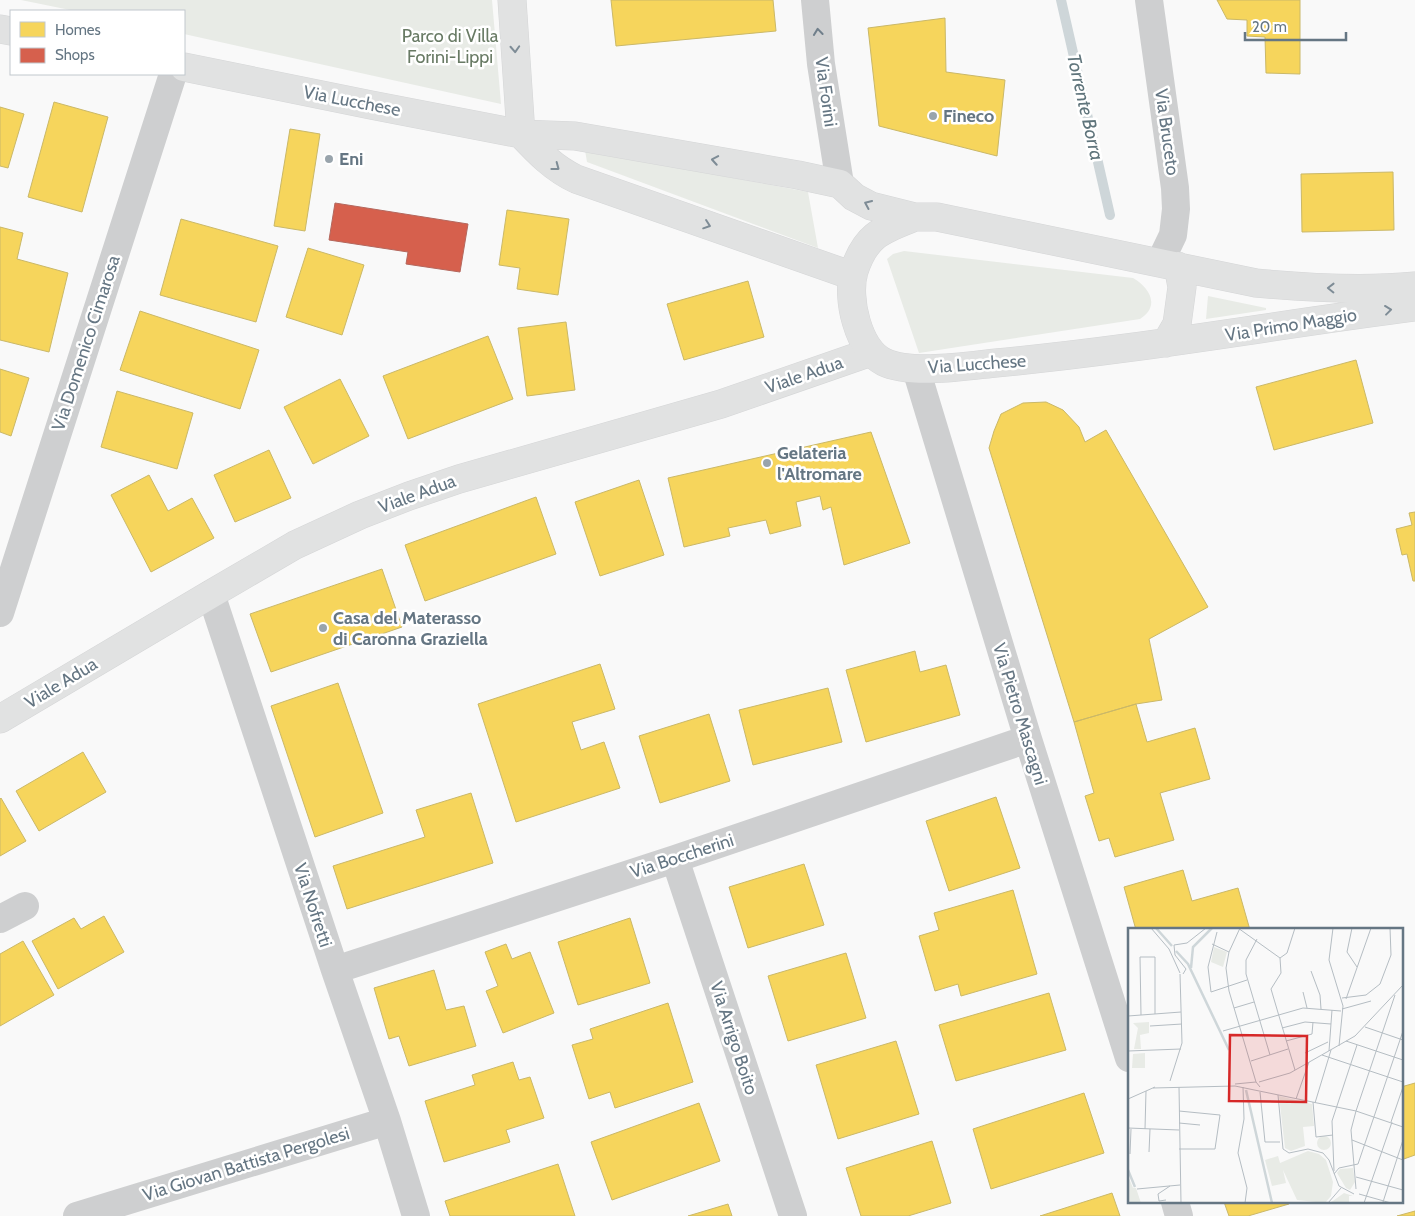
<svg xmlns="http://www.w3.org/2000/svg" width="1415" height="1216" font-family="Cabin,sans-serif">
  <rect width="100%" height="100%" fill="#f9f9f9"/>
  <path fill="#e8ebe6" d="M21,0h471l9,104 -317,-70v-23h-109z
    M585,150l223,42 10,56 -231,-86z
    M904,251l229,27c16,9 28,28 7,41l-221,34 -32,-94 6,-5z
    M1208,296l58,12v2l-60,9z"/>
  <path fill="#f6d55c" stroke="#cab868" d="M611,0h162l3,31 -160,15z
    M1217,0h83v74l-34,-1 -1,-36 -18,-1v-16l-20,-1z
    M945,18l1,54 59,8 -8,76 -118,-30 -11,-98z
    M54,102l54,15 -26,95 -54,-15z
    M0,107l24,7 -16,54 -8,-2z
    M290,129l30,5 -15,97 -31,-5z
    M1393,172l1,58 -92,2 -1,-58z
    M507,210l62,9 -11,76 -41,-6 3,-21 -21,-3z
    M181,219l97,27 -22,76 -96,-27z
    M0,227l23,6 -6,26 51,14 -19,79 -49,-12z
    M308,248l56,17 -22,70 -56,-18z
    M748,281l16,56 -80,23 -17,-56z
    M140,311l119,39 -19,59 -120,-39z
    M566,322l9,68 -48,6 -9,-68z
    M488,336l25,63 -105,40 -25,-63z
    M1356,360l17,63 -99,27 -18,-63z
    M0,369l29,9 -18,58 -11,-4z
    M340,379l29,57 -56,28 -29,-57z
    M117,391l76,22 -16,56 -76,-22z
    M1046,402l17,8 16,17 6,15 21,-12 102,177 -59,32 13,61 -26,4 -62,18 -85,-274 5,-17 7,-17 22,-11z
    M871,432l39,111 -66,22 -13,-58 -8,3 -3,-14 -24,6 5,24 -31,8 -4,-14 -38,8 2,8 -46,11 -16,-69z
    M269,450l22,48 -56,24 -21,-47z
    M149,475l19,36 24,-13 22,40 -63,34 -40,-77z
    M639,480l25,75 -64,21 -25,-74z
    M536,497l20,57 -131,47 -20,-56z
    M1415,512v69h-2l-6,-27 -5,1 -6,-26 16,-4 -3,-12z
    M382,569l20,58 -131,45 -21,-58z
    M915,651l5,21 26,-7 14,50 -94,27 -20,-72z
    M600,664l15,45 -43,13 9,28 23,-8 16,46 -104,34 -38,-118z
    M338,683l45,130 -68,24 -44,-131z
    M828,688l14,54 -89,23 -14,-55z
    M1136,704l11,38 48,-14 15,51 -50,14 14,47 -59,17 -6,-19 -10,3 -14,-45 9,-3 -20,-71z
    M709,714l21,67 -70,22 -21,-67z
    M83,752l23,40 -67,39 -23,-40z
    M471,793l22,70 -146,46 -14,-43 92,-29 -9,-27z
    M996,797l24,71 -71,23 -23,-70z
    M1,798l25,43 -26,15v-57z
    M804,864l20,61 -76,23 -19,-61z
    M1183,870l9,31 46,-13 12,42h-114l-12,-43z
    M1013,890l24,84 -76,22 -3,-12 -23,7 -16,-55 20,-6 -5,-17z
    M104,916l20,36 -66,37 -26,-48 42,-23 7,11z
    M630,918l20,65 -72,22 -20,-63z
    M23,941l31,54 -54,31v-72z
    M506,944l6,15 18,-7 24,61 -51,20 -17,-42 12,-5 -13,-34z
    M846,953l20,65 -78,23 -20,-65z
    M434,970l12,40 18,-4 12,40 -67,20 -10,-30 -10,3 -15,-51z
    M1049,993l17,57 -110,31 -17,-56z
    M668,1003l25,79 -78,26 -5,-16 -21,7 -17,-54 21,-6 -3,-10z
    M896,1041l23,73 -81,25 -22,-74z
    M513,1062l6,18 11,-3 14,41 -38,12 4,12 -66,20 -19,-61 50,-16 -3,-10z
    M1415,1083v72l-14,5v-73z
    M1084,1093l20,60 -113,36 -18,-60z
    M699,1103l21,58 -108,39 -21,-58z
    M932,1141l19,62 -43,13h-47l-15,-48z
    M558,1164l17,52h-125l-5,-15z
    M1112,1193l8,23h-80z
    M1224,1202h64l1,2 -41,12h-19z
    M728,1204l4,12h-44z
    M1415,1211v5h-18z"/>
  <path fill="#d6604d" stroke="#b4675d" d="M335,203l133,21 -8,48 -54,-8 2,-12 -79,-12z"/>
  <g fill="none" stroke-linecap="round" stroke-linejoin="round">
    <path stroke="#ced6d9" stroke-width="10" d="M1061,0l49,215"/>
    <g stroke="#d5d6d7" stroke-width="29">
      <path id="secondary" d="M0,719l211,-125 84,-49 65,-30 49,-19 50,-17 262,-75 150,-52"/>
    </g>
    <g stroke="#d5d6d7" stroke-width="29">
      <path id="primary" d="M512,0l9,134
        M0,29l11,2
        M184,67l187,38 150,29 54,2 223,39 42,9 14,13 17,9 44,11h22l319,66c53,5 106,8 159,3
        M521,134c17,18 32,34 55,45l277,97
        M915,217c-33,13 -49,17 -61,54 -8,27 4,78 30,91 27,13 83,4 112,1 141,-13 279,-38 419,-56
        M1166,343l11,-19 5,-37 -4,-21"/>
    </g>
    <path stroke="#cecfd0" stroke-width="28" d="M815,0l6,64 19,120
      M1149,0l26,188 1,21 -3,26 -13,27
      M916,369l112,370 101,319
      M211,594l124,376 52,151 29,95
      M0,613l173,-539
      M675,859l118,357
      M0,919l25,-13
      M335,970l340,-111 353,-120
      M1175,1202l4,14
      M77,1216l310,-95"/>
    <use href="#secondary" stroke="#e1e2e2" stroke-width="28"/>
    <use href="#primary" stroke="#e1e2e2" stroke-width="28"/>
  </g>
  <defs><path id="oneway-chevron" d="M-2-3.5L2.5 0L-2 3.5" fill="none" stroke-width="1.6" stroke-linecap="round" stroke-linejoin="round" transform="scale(1.25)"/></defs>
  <use stroke="#707f8b" href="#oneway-chevron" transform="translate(818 32) rotate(-96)"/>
  <g stroke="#7e8c96">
    <use href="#oneway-chevron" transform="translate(515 49) rotate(87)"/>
    <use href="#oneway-chevron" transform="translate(715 160) rotate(-170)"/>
    <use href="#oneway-chevron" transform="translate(556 167) rotate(37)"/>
    <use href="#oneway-chevron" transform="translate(868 204) rotate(-156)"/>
    <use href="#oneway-chevron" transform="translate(707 225) rotate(19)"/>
    <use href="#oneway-chevron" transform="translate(1331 288) rotate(-179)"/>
    <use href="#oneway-chevron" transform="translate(1388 310) rotate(-7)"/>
  </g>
  <g fill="#99a4ac" stroke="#fff" stroke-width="2">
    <circle cx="933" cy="116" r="5"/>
    <circle cx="329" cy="159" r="5"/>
    <circle cx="767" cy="463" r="5"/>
    <circle cx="323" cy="628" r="5"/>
  </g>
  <g text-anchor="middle" stroke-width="5" stroke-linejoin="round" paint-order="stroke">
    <g font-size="18" fill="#687a64" stroke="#fff">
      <text x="450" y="42">Parco di Villa<tspan x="450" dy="21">Forini-Lippi</tspan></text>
    </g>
    <g font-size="18" fill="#657683" stroke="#fff">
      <text transform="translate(826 92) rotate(82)" y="6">Via Forini</text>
      <text transform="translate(352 101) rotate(11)" y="6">Via Lucchese</text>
      <text transform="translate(1167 132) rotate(82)" y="6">Via Bruceto</text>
      <text transform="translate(1291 325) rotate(-9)" y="6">Via Primo Maggio</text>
      <text transform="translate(86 343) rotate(-72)" y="6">Via Domenico Cimarosa</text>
      <text transform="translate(977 364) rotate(-4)" y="6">Via Lucchese</text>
      <text transform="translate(804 375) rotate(-19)" y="6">Viale Adua</text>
      <text transform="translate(417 494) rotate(-20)" y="6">Viale Adua</text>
      <text transform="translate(61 683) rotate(-31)" y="6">Viale Adua</text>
      <text transform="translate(1020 714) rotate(73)" y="6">Via Pietro Mascagni</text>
      <text transform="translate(682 856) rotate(-18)" y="6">Via Boccherini</text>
      <text transform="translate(313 905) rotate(72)" y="6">Via Nofretti</text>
      <text transform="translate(734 1038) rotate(72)" y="6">Via Arrigo Boito</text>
      <text transform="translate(246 1164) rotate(-17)" y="6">Via Giovan Battista Pergolesi</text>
    </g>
    <g font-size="18" font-weight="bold" fill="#657683" stroke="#fff" text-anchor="start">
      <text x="943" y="122">Fineco</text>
      <text x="339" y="165">Eni</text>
      <text x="777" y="459">Gelateria<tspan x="777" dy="21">l'Altromare</tspan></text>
      <text x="333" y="624">Casa del Materasso<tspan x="333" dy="21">di Caronna Graziella</tspan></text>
    </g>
    <g font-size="19" font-style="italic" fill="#60757c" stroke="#fff">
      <text transform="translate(1086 107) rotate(77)" y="7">Torrente Borra</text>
    </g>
  </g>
  <g transform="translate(1128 928)">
    <rect width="275" height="275" fill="#f9f9f9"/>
    <path d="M86,19l13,5 -4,15 -12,-5zM21,94v11l-9,2 1,14h-7l4,-21 -5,-5zM17,125v15h-13l1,-14zM151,168l33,8 2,22 -11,1 2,19 -14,5 -6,-3zM189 215a7 7 0 1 1 14 0a7 7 0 1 1-14 0ZM180,223l11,3 7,6 7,22 -2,14 -6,7 -28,-3 -14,-30 3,13 -14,3 -7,-26 13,-4 2,7zM225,240l2,14 -5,8 -4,-2 -9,-15 3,-4zM0,248l5,12h3l5,15h-13zM216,265l9,3h-4v7h-19z" fill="#e8ebe6"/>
    <path fill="none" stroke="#ced6d9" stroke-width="2.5" d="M28,0l16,18M48,23l12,13 41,86M63,40l2,-21 19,-19M118,162l26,113M0,242l7,17"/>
    <path fill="none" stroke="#b5bdc3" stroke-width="1" d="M23,0l18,21 11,24M110,0l42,30M112,0l-11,24 -3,16 3,23 27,91M167,0l-8,25 -7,5 1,15 -10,16 24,81M205,0l-4,32 14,46 -4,40M224,0l-5,24 10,15M89,4l-9,35 3,25 36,-12M129,11l-11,21v14l24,81M84,16l17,8M183,43l9,24 1,14M55,46l3,-5 -11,-14 -1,-10 13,-2 19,-15M175,64l4,16M267,67l-39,116 47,16M214,70l24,-3 14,-11 11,-29 -1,-27M218,71l25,-71M106,80l20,-6M214,81l29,-8M13,87l-1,-58h15v57M0,88l53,-4M22,98l32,-2M237,99l38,13M154,100l23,-6 26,2M95,103l80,-23 38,3M158,113l26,-7 1,-12M218,113l57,19M0,123l53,-2M201,123l3,-41M177,125l23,-11M194,127l81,27M123,133l37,-12M42,153l12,-38 -2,-69M131,154l31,-9 65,-37 48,-51M107,156l21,-2 4,5M51,159l2,116M115,159l1,32 -6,34 9,35 -2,15M25,160l82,-2 121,25 -5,19 5,59M132,164l5,50h15M150,167l5,54 6,4 19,-4 15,4 6,7 10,26 15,8M0,171l27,-12M168,171l13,-37M185,174l3,35 17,-2M187,175l16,-53M263,194l12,-35M51,195l21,2M0,200l51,2M17,201l1,-38M224,212l51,20M51,221h36l5,-34 -41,-4M21,224l1,-23M2,226l1,-25M206,243l-2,-50 25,-76M206,246l5,-6 19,-4 45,-133M228,249l47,13M9,261l43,-4M231,266l32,9M38,272l-7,1 -1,-7 12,-8M255,274l20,-62M200,275l13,-15M236,275l28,-81"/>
    <path fill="#d62828" fill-opacity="0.15" stroke="#d62828" stroke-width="2.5" d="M102,107l77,1 -1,66 -77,-1z"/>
    <rect width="275" height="275" fill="none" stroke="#657683" stroke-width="2.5"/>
  </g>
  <rect x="10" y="10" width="175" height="65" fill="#ffffff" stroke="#c1c8cd"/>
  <rect x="20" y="22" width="25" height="15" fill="#f6d55c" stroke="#c1c8cd"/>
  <text x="55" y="35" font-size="15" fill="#657683">Homes</text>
  <rect x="20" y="48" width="25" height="15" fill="#d6604d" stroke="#c1c8cd"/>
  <text x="55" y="60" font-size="15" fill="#657683">Shops</text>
  <path d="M1245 32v8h101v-8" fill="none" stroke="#657683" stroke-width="2.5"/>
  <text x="1252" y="32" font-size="15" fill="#657683" stroke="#ffffff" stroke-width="4" paint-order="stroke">20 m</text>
</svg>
